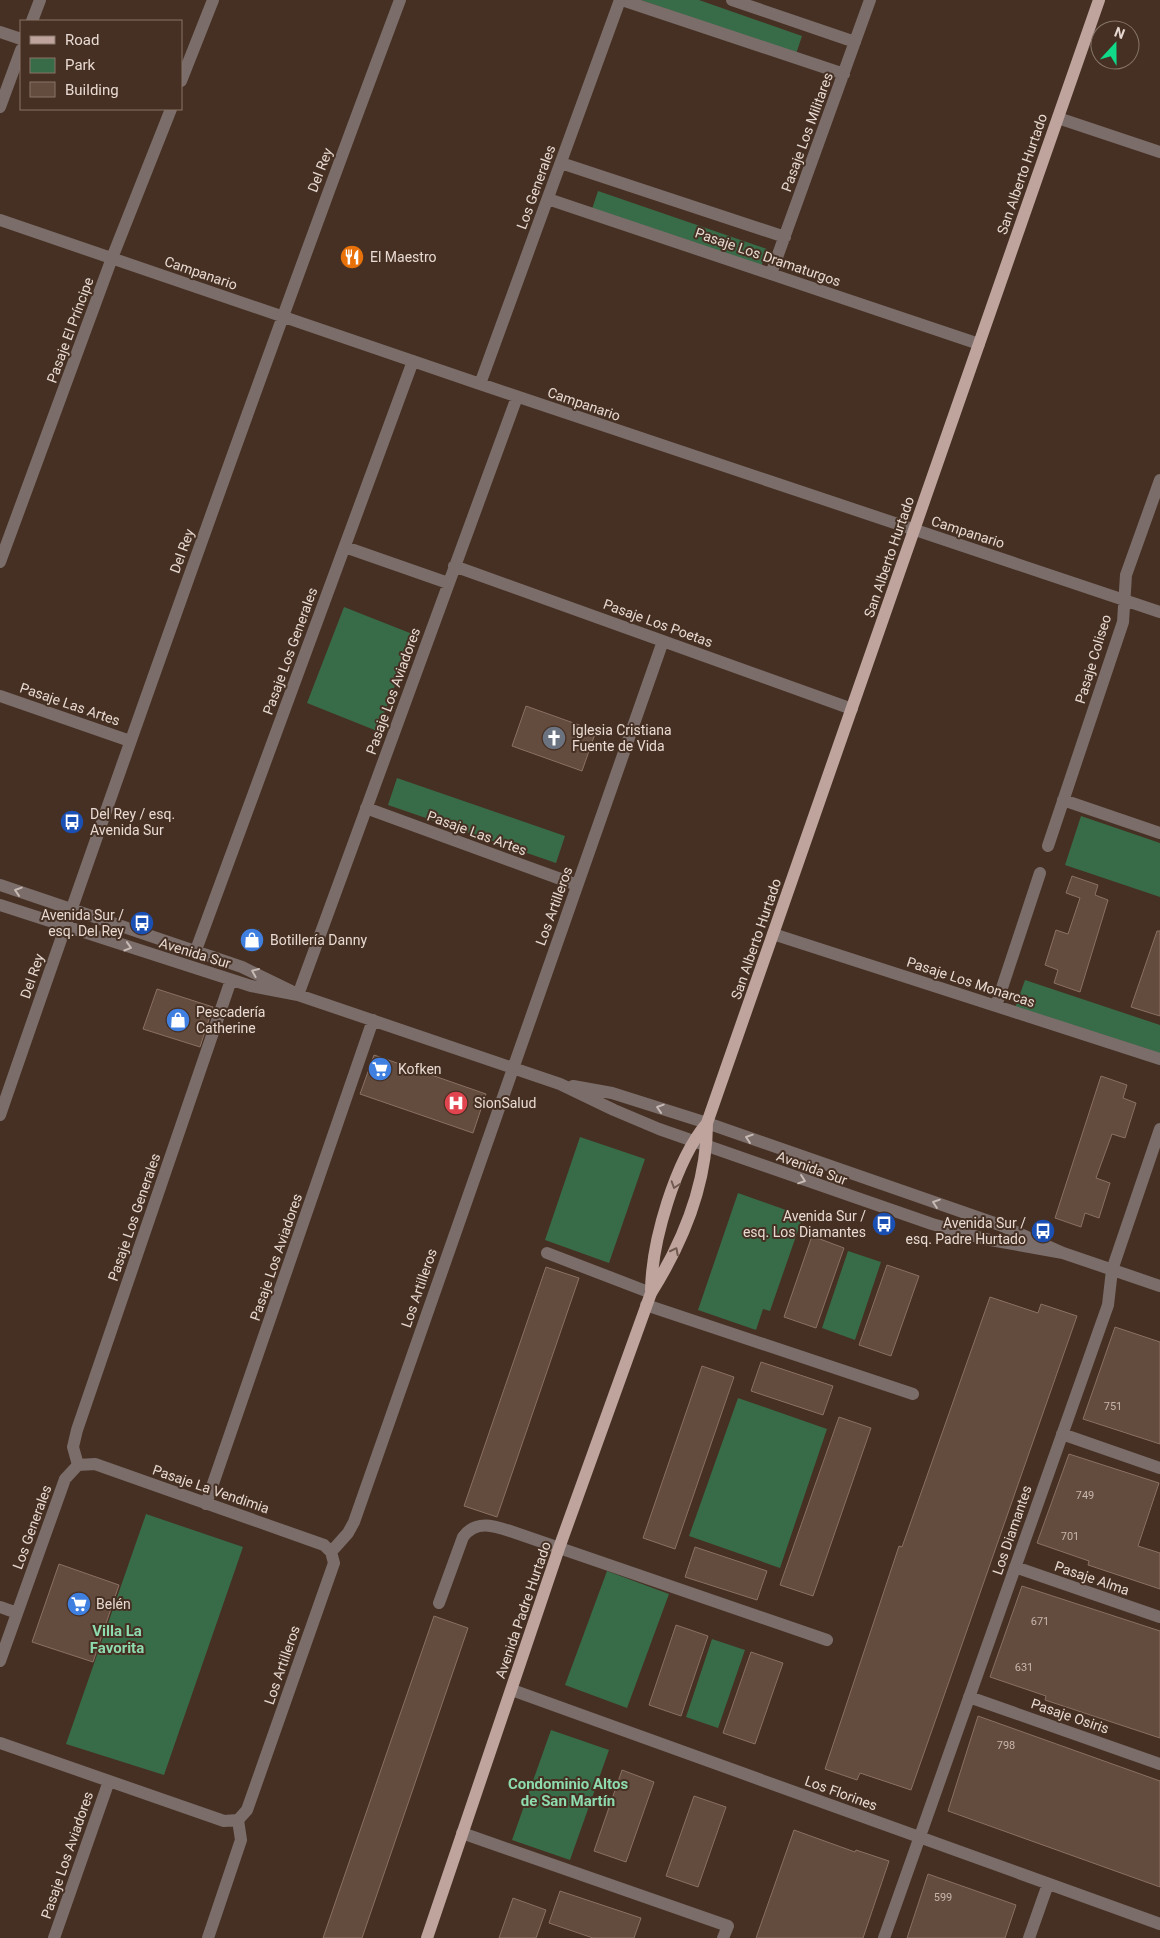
<svg xmlns="http://www.w3.org/2000/svg" width="1160" height="1938" font-family="Roboto,sans-serif">
  <rect width="100%" height="100%" fill="#463023"/>
  <path fill="#386b47" d="M641,0h58l103,36 -6,18z
    M598,191l169,58 -6,18 -169,-58z
    M344,607l71,28 -38,96 -70,-28z
    M397,778l168,58 -9,27 -168,-58z
    M1081,816l79,27v54l-95,-32z
    M1025,980l135,45v30l-145,-47z
    M580,1137l65,22 -36,104 -64,-23z
    M738,1193l65,23 -33,95 -7,-2 -7,21 -58,-20z
    M848,1251l33,11 -26,78 -33,-12z
    M738,1398l89,31 -47,139 -91,-32z
    M146,1514l97,33 -79,228 -98,-31z
    M607,1571l62,23 -42,114 -62,-23z
    M712,1639l33,11 -27,78 -32,-11z
    M551,1730l58,20 -39,110 -58,-20z"/>
  <path fill="#634b3d" stroke="#8a7062" d="M526,706l70,25 -14,40 -70,-25z
    M1072,876l26,9 -3,10 13,5 -28,92 -26,-9 4,-13 -13,-5 11,-35 12,4 12,-36 -14,-5z
    M1157,931h3v85l-29,-9z
    M157,989l56,18 -13,40 -57,-18z
    M374,1055l112,39 -13,39 -113,-39z
    M1101,1076l26,9 -4,13 13,5 -11,35 -13,-4 -16,44 14,5 -11,35 -14,-5 -4,14 -26,-9z
    M812,1236l32,12 -28,80 -32,-11z
    M887,1265l32,11 -28,80 -32,-11z
    M546,1267l33,11 -82,239 -33,-11z
    M990,1297l48,16 3,-9 36,12 -166,474 -51,-17 -3,7 -32,-11 74,-223 3,1z
    M1115,1327l45,15v102l-77,-25z
    M761,1362l72,24 -10,29 -72,-24z
    M702,1366l32,11 -59,172 -32,-11z
    M839,1417l32,11 -58,168 -33,-11z
    M1069,1454l90,29 -21,63 22,7v36l-72,-24 1,-4 -52,-18z
    M695,1547l72,24 -10,29 -72,-23z
    M59,1564l60,21 -26,77 -61,-20z
    M1022,1586l138,45v107l-115,-38 1,-4 -56,-19z
    M434,1616l34,12 -106,310h-39z
    M676,1625l32,11 -27,80 -32,-11z
    M751,1652l32,11 -28,81 -32,-11z
    M978,1716l182,65v106l-212,-76z
    M622,1770l32,12 -28,80 -32,-11z
    M694,1796l32,11 -28,80 -32,-11z
    M794,1830l61,22 1,-2 33,11 -26,77h-107z
    M928,1874l88,31 -11,33h-98z
    M560,1891l81,27 -7,20h-41l-44,-15z
    M513,1898l33,12 -10,28h-37z"/>
  <g fill="none" stroke-linecap="round" stroke-linejoin="round">
    <path stroke="#7b6d6a" stroke-width="12" d="M622,0l222,74
      M732,0l123,42
      M32,21l8,-21
      M0,32l21,7
      M181,81l32,-81
      M0,107l21,-57
      M1058,118l102,34
      M561,163l224,74
      M548,199l431,145
      M0,220l480,164 680,228
      M771,274l99,-274
      M480,384l140,-384
      M345,547l103,36
      M0,562l112,-304 59,-149
      M454,566l398,143
      M0,696l130,45
      M1063,800l97,33
      M366,808l211,77
      M1048,846l75,-224 3,-47 34,-95
      M0,885l242,82 49,24
      M0,905l251,81 47,9 262,89 54,26 45,19 273,95 53,15 78,14
      M773,934l387,125
      M196,950l217,-589
      M298,995l219,-598
      M996,1006l44,-133
      M573,1086l39,7 95,30 293,102 63,28 97,33
      M0,1115c129,-373 261,-745 400,-1115
      M547,1253l104,40
      M646,1305l267,89
      M1062,1434l98,34
      M78,1465l-5,-18 4,-17 154,-450
      M206,1504l167,-484
      M331,1552l17,-19 6,-11 309,-881
      M1015,1567l145,50
      M439,1603l24,-66c13,-18 32,-11 50,-5l314,108
      M0,1607l17,6
      M0,1661l65,-182 13,-14 17,-1 229,81 7,7 3,11 -87,247 -9,10
      M512,1690l648,234
      M969,1697l191,67
      M0,1743l224,78 14,-1
      M462,1833l266,93 -5,12
      M54,1938l55,-157
      M208,1938l33,-98 -3,-20
      M884,1938l224,-633 4,-35 48,-141
      M1029,1938l19,-54"/>
    <path stroke="#bfa49e" stroke-width="12" d="M651,1290c1,-49 24,-129 56,-167
      M427,1938l132,-390 92,-255c32,-51 56,-108 56,-170l392,-1123"/>
  </g>
  <defs><path id="oneway-chevron" d="M-2-3.5L2.5 0L-2 3.5" fill="none" stroke-width="1.6" stroke-linecap="round" stroke-linejoin="round" transform="scale(1.25)"/></defs>
  <g stroke="#c7b9b3">
    <use href="#oneway-chevron" transform="translate(18 891) rotate(-162)"/>
    <use href="#oneway-chevron" transform="translate(128 947) rotate(17)"/>
    <use href="#oneway-chevron" transform="translate(255 972) rotate(-157)"/>
    <use href="#oneway-chevron" transform="translate(660 1108) rotate(-162)"/>
    <use href="#oneway-chevron" transform="translate(749 1138) rotate(-161)"/>
    <use href="#oneway-chevron" transform="translate(802 1180) rotate(19)"/>
    <use href="#oneway-chevron" transform="translate(936 1203) rotate(-161)"/>
  </g>
  <g stroke="#70594e">
    <use href="#oneway-chevron" transform="translate(675 1185) rotate(108)"/>
    <use href="#oneway-chevron" transform="translate(675 1251) rotate(-63)"/>
  </g>
  <defs>
    <g id="restaurant-disc" transform="scale(1.25)"><circle r="9.5" fill="#e8710a" stroke="#463023"/><path d="M-5-6h1v4h1v-4h1v4h1v-4h1v5L-1.5 .5V6h-2V.5L-5-1ZM5-6V6H3V1.5H1.5Q1.5-4 5-6Z" fill="#fff"/></g>
    <g id="church-disc" transform="scale(1.25)"><circle r="9.5" fill="#6b7280" stroke="#463023"/><path d="M-1.2-6h2.4v3.5h3.3v2.4h-3.3V6h-2.4V-.1h-3.3v-2.4h3.3Z" fill="#fff"/></g>
    <g id="bus-disc" transform="scale(1.25)"><circle r="9.5" fill="#1a4fb4" stroke="#463023"/><path d="M-5-6H5V4H4V6H2V4H-2V6H-4V4H-5ZM-3.5-4V0h7V-4ZM-3.5 1.2v1.5H-2V1.2ZM2 1.2v1.5H3.5V1.2Z" fill="#fff"/></g>
    <g id="shop-disc" transform="scale(1.25)"><circle r="9.5" fill="#3f7fe0" stroke="#463023"/><path d="M-5-2.5h2.3a2.7 3.5 0 0 1 5.4 0H5L5.5 6h-11ZM-1.5-2.5h3a1.5 2.3 0 0 0-3 0Z" fill="#fff"/></g>
    <g id="supermarket-disc" transform="scale(1.25)"><circle r="9.5" fill="#3f7fe0" stroke="#463023"/><path d="M-6-5.5h2.5l.6 2H6L4.5 2H-2.5L-4.4-4H-6ZM-1.5 3.2a1.3 1.3 0 1 0 .1 0ZM3 3.2a1.3 1.3 0 1 0 .1 0Z" fill="#fff"/></g>
    <g id="hospital-disc" transform="scale(1.25)"><circle r="9.5" fill="#e0444e" stroke="#463023"/><path d="M-5-5h3v3.5h4V-5h3V5h-3V1.5h-4V5h-3Z" fill="#fff"/></g>
  </defs>
  <g fill-rule="evenodd">
    <use href="#restaurant-disc" x="352" y="257"/>
    <use href="#church-disc" x="554" y="738"/>
    <use href="#bus-disc" x="72" y="822"/>
    <use href="#bus-disc" x="142" y="923"/>
    <use href="#shop-disc" x="252" y="940"/>
    <use href="#shop-disc" x="178" y="1020"/>
    <use href="#supermarket-disc" x="380" y="1069"/>
    <use href="#hospital-disc" x="456" y="1103"/>
    <use href="#bus-disc" x="884" y="1224"/>
    <use href="#bus-disc" x="1043" y="1231"/>
    <use href="#supermarket-disc" x="79" y="1604"/>
  </g>
  <g text-anchor="middle" stroke-width="4" stroke-linejoin="round" paint-order="stroke">
    <g font-size="11" fill="#c7b6ad">
      <text x="1113" y="1410">751</text>
      <text x="1085" y="1499">749</text>
      <text x="1070" y="1540">701</text>
      <text x="1040" y="1625">671</text>
      <text x="1024" y="1671">631</text>
      <text x="1006" y="1749">798</text>
      <text x="943" y="1901">599</text>
    </g>
    <g font-size="14" fill="#e8dad2" stroke="#463023">
      <text transform="translate(807 132) rotate(-70)" y="5">Pasaje Los Militares</text>
      <text transform="translate(320 170) rotate(-69)" y="5">Del Rey</text>
      <text transform="translate(1022 174) rotate(-71)" y="5">San Alberto Hurtado</text>
      <text transform="translate(536 187) rotate(-70)" y="5">Los Generales</text>
      <text transform="translate(768 257) rotate(19)" y="5">Pasaje Los Dramaturgos</text>
      <text transform="translate(201 273) rotate(19)" y="5">Campanario</text>
      <text transform="translate(70 330) rotate(-70)" y="5">Pasaje El Príncipe</text>
      <text transform="translate(584 404) rotate(19)" y="5">Campanario</text>
      <text transform="translate(968 532) rotate(18)" y="5">Campanario</text>
      <text transform="translate(182 551) rotate(-70)" y="5">Del Rey</text>
      <text transform="translate(889 557) rotate(-71)" y="5">San Alberto Hurtado</text>
      <text transform="translate(658 623) rotate(20)" y="5">Pasaje Los Poetas</text>
      <text transform="translate(290 651) rotate(-70)" y="5">Pasaje Los Generales</text>
      <text transform="translate(1093 659) rotate(-73)" y="5">Pasaje Coliseo</text>
      <text transform="translate(393 691) rotate(-70)" y="5">Pasaje Los Aviadores</text>
      <text transform="translate(70 704) rotate(19)" y="5">Pasaje Las Artes</text>
      <text transform="translate(477 833) rotate(20)" y="5">Pasaje Las Artes</text>
      <text transform="translate(554 906) rotate(-70)" y="5">Los Artilleros</text>
      <text transform="translate(756 939) rotate(-71)" y="5">San Alberto Hurtado</text>
      <text transform="translate(195 953) rotate(17)" y="5">Avenida Sur</text>
      <text transform="translate(32 976) rotate(-71)" y="5">Del Rey</text>
      <text transform="translate(971 982) rotate(18)" y="5">Pasaje Los Monarcas</text>
      <text transform="translate(812 1168) rotate(20)" y="5">Avenida Sur</text>
      <text transform="translate(134 1217) rotate(-71)" y="5">Pasaje Los Generales</text>
      <text transform="translate(276 1257) rotate(-71)" y="5">Pasaje Los Aviadores</text>
      <text transform="translate(419 1288) rotate(-71)" y="5">Los Artilleros</text>
      <text transform="translate(211 1489) rotate(19)" y="5">Pasaje La Vendimia</text>
      <text transform="translate(32 1527) rotate(-70)" y="5">Los Generales</text>
      <text transform="translate(1012 1530) rotate(-71)" y="5">Los Diamantes</text>
      <text transform="translate(1092 1578) rotate(19)" y="5">Pasaje Alma</text>
      <text transform="translate(523 1610) rotate(-71)" y="5">Avenida Padre Hurtado</text>
      <text transform="translate(282 1665) rotate(-71)" y="5">Los Artilleros</text>
      <text transform="translate(1070 1716) rotate(19)" y="5">Pasaje Osiris</text>
      <text transform="translate(841 1793) rotate(20)" y="5">Los Florines</text>
      <text transform="translate(67 1855) rotate(-71)" y="5">Pasaje Los Aviadores</text>
    </g>
    <g font-size="14" fill="#e8dad2" stroke="#463023" text-anchor="start">
      <text x="370" y="262">El Maestro</text>
      <text x="572" y="735">Iglesia Cristiana<tspan x="572" dy="16">Fuente de Vida</tspan></text>
      <text x="90" y="819">Del Rey / esq.<tspan x="90" dy="16">Avenida Sur</tspan></text>
      <text x="124" y="920" text-anchor="end">Avenida Sur /<tspan x="124" dy="16">esq. Del Rey</tspan></text>
      <text x="270" y="945">Botillería Danny</text>
      <text x="196" y="1017">Pescadería<tspan x="196" dy="16">Catherine</tspan></text>
      <text x="398" y="1074">Kofken</text>
      <text x="474" y="1108">SionSalud</text>
      <text x="866" y="1221" text-anchor="end">Avenida Sur /<tspan x="866" dy="16">esq. Los Diamantes</tspan></text>
      <text x="1026" y="1228" text-anchor="end">Avenida Sur /<tspan x="1026" dy="16">esq. Padre Hurtado</tspan></text>
      <text x="96" y="1609">Belén</text>
    </g>
    <g font-size="15" font-weight="bold" fill="#8edbaf" stroke="#463023">
      <text x="117" y="1636">Villa La<tspan x="117" dy="17">Favorita</tspan></text>
      <text x="568" y="1789">Condominio Altos<tspan x="568" dy="17">de San Martín</tspan></text>
    </g>
  </g>
  <rect x="20" y="20" width="162" height="90" fill="#463023" stroke="#877469"/>
  <rect x="30" y="36" width="25" height="8" fill="#bfa49e" stroke="#877469"/>
  <text x="65" y="45" font-size="15" fill="#e8dad2">Road</text>
  <rect x="30" y="58" width="25" height="15" fill="#386b47" stroke="#877469"/>
  <text x="65" y="70" font-size="15" fill="#e8dad2">Park</text>
  <rect x="30" y="82" width="25" height="15" fill="#634b3d" stroke="#877469"/>
  <text x="65" y="95" font-size="15" fill="#e8dad2">Building</text>
  <g transform="translate(1115 45) rotate(21)"><circle r="24" fill="#463023" stroke="#877469"/>
  <path d="M0-4L9 19L0 12L-9 19Z" fill="#10d98a"/>
  <text y="-8" font-size="14" font-weight="bold" text-anchor="middle" fill="#e8dad2">N</text>
  </g>
</svg>
